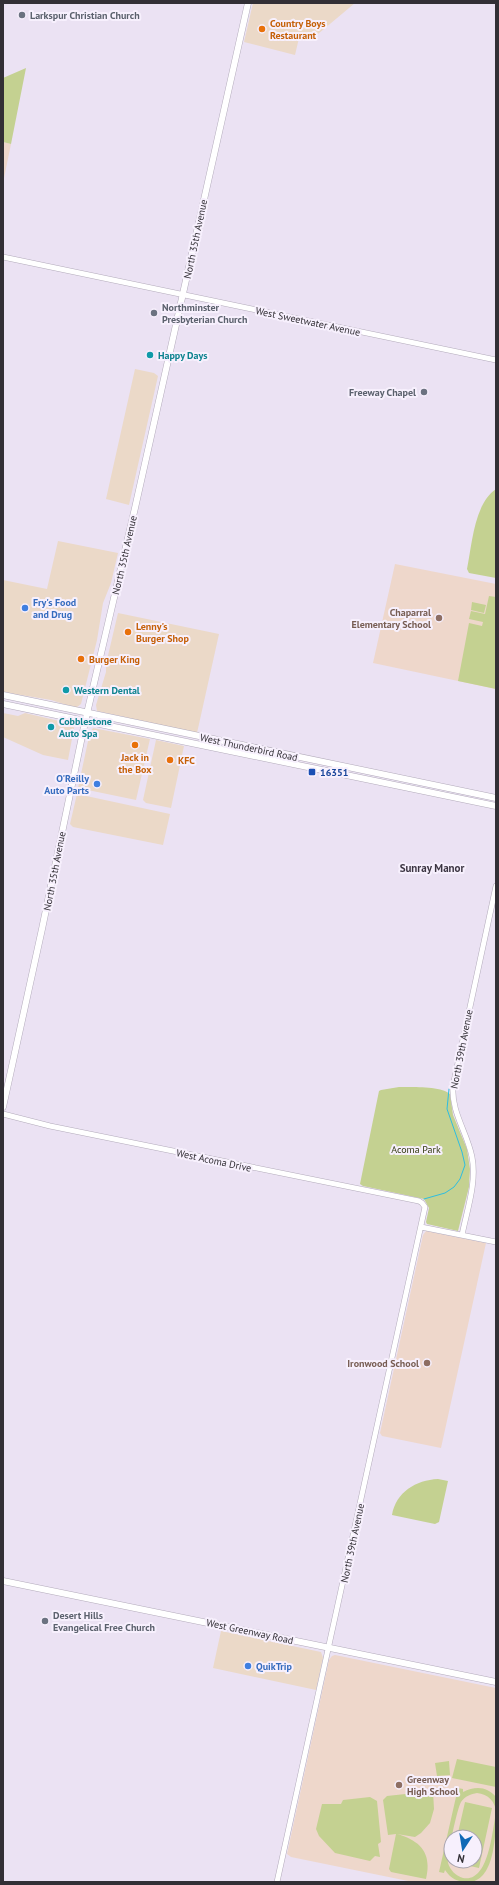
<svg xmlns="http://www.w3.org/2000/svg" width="499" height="1885" font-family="'PT Sans',sans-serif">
  <rect width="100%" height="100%" fill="#ebe2f3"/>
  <path fill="#ebd9c8" d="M253,3h102l-43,36 -13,-1 -4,17 -51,-13z
    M135,369l19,4 4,3 -29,129 -23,-6z
    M58,541l60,12 -7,30 -8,20 -6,37 -16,64 -5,4 -25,-8 -48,-8v-112l44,9z
    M118,613l101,21 -22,99 -100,-22 -1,-6 10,-33v-8z
    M3,713l15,3 7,-3 47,11 2,4 -6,32 -25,-5 -40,-18z
    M93,728l57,11 -14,61 -58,-12 12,-56z
    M156,740l28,6 -13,62 -25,-5 -3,-3z
    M77,794l93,20 -7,31 -90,-18 -3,-3z
    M221,1631l100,21 2,6 -7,32 -103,-22z"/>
  <path fill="#eed7cb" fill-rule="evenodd" d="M3,142l8,2 -8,39z
    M395,564l101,20v105l-123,-26z
    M426,1231l60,12 -45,205 -59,-12 -2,-3 43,-198z
    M335,1655l161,33v194h-83l-122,-25 -4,-3 42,-194 3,-4zM451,1837h24v24h-24z"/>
  <path fill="#c4d191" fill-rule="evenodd" d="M26,68l-15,76 -8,-2v-64z
    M496,489v89l-27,-5 -2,-4c5,-24 7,-65 29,-80z
    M489,596l7,1v92l-38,-8 11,-58 13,3 1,-4 -14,-3 2,-8 14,3z
    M472,602l14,3 -2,8 -13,-3z
    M399,1087c11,0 43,-1 51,7l3,21 14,34 3,20 -1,18 -11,44 -31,-7 -1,-2 3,-14 -5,-9 -61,-13 -3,-2 19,-93 2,-1z
    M438,1479l10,2 -9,41 -4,2 -43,-9c4,-23 24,-35 46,-36z
    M457,1759l39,8v20l-44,-9z
    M449,1761l1,14 -13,1 -2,-13z
    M458,1788l5,1v3c12,-6 24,-6 33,5 0,22 3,85 -28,85 -10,0 -17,-3 -23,-12l-1,3 -5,-1zM477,1793c11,1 19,9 19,20 -4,18 -7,70 -33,65 -7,-2 -13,-8 -15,-15 -1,-7 9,-54 13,-61 4,-6 10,-8 16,-9z
    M433,1791l1,18 -4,14 -9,10 -6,4 -18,-3c24,7 35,19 29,45l-35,-7 -2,-3 7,-35 -8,1 -5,-35 4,-4z
    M370,1797l7,4 4,41 -3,2 2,13 -5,-1 -5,5 -35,-8 -16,-17 -3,-7 6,-25h19l2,-4z
    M465,1802l27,6 -13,60 -28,-6 24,-1v-24h-18z"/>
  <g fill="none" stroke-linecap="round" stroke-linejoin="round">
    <path stroke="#2dbde1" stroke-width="1" d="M424,1199l21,-6 9,-6 6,-8 5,-14 -3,-13 -15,-43 2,-20"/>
    <g stroke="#b3abbb" stroke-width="6">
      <path id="tertiary" d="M3,257l493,103
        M3,1114l47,12 369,75 3,2 3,4 -148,675
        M421,1227l75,15
        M462,1235c5,-25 15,-53 10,-78 -5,-25 -21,-45 -19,-71l43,-200"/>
    </g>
    <g stroke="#b3abbb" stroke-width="7">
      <path id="secondary" d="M3,695l493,103
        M3,704l493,102
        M3,1107l39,-178 43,-207 50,-214 113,-505
        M3,1581l493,101"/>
    </g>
    <use href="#tertiary" stroke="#fff" stroke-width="5"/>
    <use href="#secondary" stroke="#fff" stroke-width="6"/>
  </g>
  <g fill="#6b7280" stroke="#f7f0fd" stroke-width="1.5">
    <circle cx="22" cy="15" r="4"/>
    <circle cx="154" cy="313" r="4"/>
    <circle cx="424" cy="392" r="4"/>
    <circle cx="45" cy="1621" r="4"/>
  </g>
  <g fill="#e8710a" stroke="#f7f0fd" stroke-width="1.5">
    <circle cx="262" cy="29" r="4"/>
    <circle cx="128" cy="632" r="4"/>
    <circle cx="81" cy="659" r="4"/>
    <circle cx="135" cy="745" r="4"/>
    <circle cx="170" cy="760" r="4"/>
  </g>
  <g fill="#0f9aa8" stroke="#f7f0fd" stroke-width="1.5">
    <circle cx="150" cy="355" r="4"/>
    <circle cx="66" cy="690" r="4"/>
    <circle cx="51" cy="727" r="4"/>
  </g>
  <g fill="#3f7fe0" stroke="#f7f0fd" stroke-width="1.5">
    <circle cx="25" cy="608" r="4"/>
    <circle cx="97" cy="784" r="4"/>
    <circle cx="248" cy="1666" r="4"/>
  </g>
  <g fill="#8d6e63" stroke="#f7f0fd" stroke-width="1.5">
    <circle cx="439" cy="618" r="4"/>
    <circle cx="427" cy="1363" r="4"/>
    <circle cx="399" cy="1785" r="4"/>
  </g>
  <rect fill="#1a4fb4" stroke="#f7f0fd" stroke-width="1.5" x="308" y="768" width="8" height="8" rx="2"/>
  <g text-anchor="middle" stroke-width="4" stroke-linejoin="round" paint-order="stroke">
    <g font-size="10" font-weight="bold" fill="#5b616d" stroke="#f7f0fd" text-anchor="start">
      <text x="30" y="19">Larkspur Christian Church</text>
      <text x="162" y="311">Northminster<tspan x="162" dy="12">Presbyterian Church</tspan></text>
      <text x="416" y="396" text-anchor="end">Freeway Chapel</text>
      <text x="53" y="1619">Desert Hills<tspan x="53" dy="12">Evangelical Free Church</tspan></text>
    </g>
    <g font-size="10" font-weight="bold" fill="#c56008" stroke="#f7f0fd" text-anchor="start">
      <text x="270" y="27">Country Boys<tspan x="270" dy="12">Restaurant</tspan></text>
      <text x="136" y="630">Lenny's<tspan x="136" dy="12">Burger Shop</tspan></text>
      <text x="89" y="663">Burger King</text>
      <text x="135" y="761" text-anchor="middle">Jack in<tspan x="135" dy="12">the Box</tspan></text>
      <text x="178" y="764">KFC</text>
    </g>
    <g font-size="10" fill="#322f35" stroke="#f7f0fd">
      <text transform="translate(195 239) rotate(-78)" y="4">North 35th Avenue</text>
      <text transform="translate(308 321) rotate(12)" y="4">West Sweetwater Avenue</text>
      <text transform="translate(124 555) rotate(-77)" y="4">North 35th Avenue</text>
      <text transform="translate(249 747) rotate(12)" y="4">West Thunderbird Road</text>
      <text transform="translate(54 871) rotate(-79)" y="4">North 35th Avenue</text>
      <text transform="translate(461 1049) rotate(-79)" y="4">North 39th Avenue</text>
      <text transform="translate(214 1160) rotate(12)" y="4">West Acoma Drive</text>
      <text transform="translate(352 1543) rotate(-78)" y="4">North 39th Avenue</text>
      <text transform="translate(250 1631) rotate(12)" y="4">West Greenway Road</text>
    </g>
    <g font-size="10" font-weight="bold" fill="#0d838f" stroke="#f7f0fd" text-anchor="start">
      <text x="158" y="359">Happy Days</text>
      <text x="74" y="694">Western Dental</text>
      <text x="59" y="725">Cobblestone<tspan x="59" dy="12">Auto Spa</tspan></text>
    </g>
    <g font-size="10" font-weight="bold" fill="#366cbe" stroke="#f7f0fd" text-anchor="start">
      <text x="33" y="606">Fry's Food<tspan x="33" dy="12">and Drug</tspan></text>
      <text x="89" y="782" text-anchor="end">O'Reilly<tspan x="89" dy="12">Auto Parts</tspan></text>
      <text x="256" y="1670">QuikTrip</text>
    </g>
    <g font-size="10" font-weight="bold" fill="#785e54" stroke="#f7f0fd" text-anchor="end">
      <text x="431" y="616">Chaparral<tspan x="431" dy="12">Elementary School</tspan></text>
      <text x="419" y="1367">Ironwood School</text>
      <text x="407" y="1783" text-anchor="start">Greenway<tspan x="407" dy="12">High School</tspan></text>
    </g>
    <g font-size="10" font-weight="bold" fill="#164399" stroke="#f7f0fd" text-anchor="start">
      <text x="320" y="776">16351</text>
    </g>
    <g font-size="10" fill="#32390f" stroke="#f7f0fd">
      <text x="416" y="1153">Acoma Park</text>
    </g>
    <g font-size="11" font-weight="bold" fill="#3c3542" stroke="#f7f0fd">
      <text x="432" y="872">Sunray Manor</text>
    </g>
  </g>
  <rect width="499" height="1885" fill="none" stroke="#322f35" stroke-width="8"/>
  <g transform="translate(463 1849) rotate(192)"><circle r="19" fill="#f7f0fd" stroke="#a8a3ad"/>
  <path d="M0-3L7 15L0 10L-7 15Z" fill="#1069b6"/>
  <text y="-6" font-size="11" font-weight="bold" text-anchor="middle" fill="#322f35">N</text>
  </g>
</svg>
